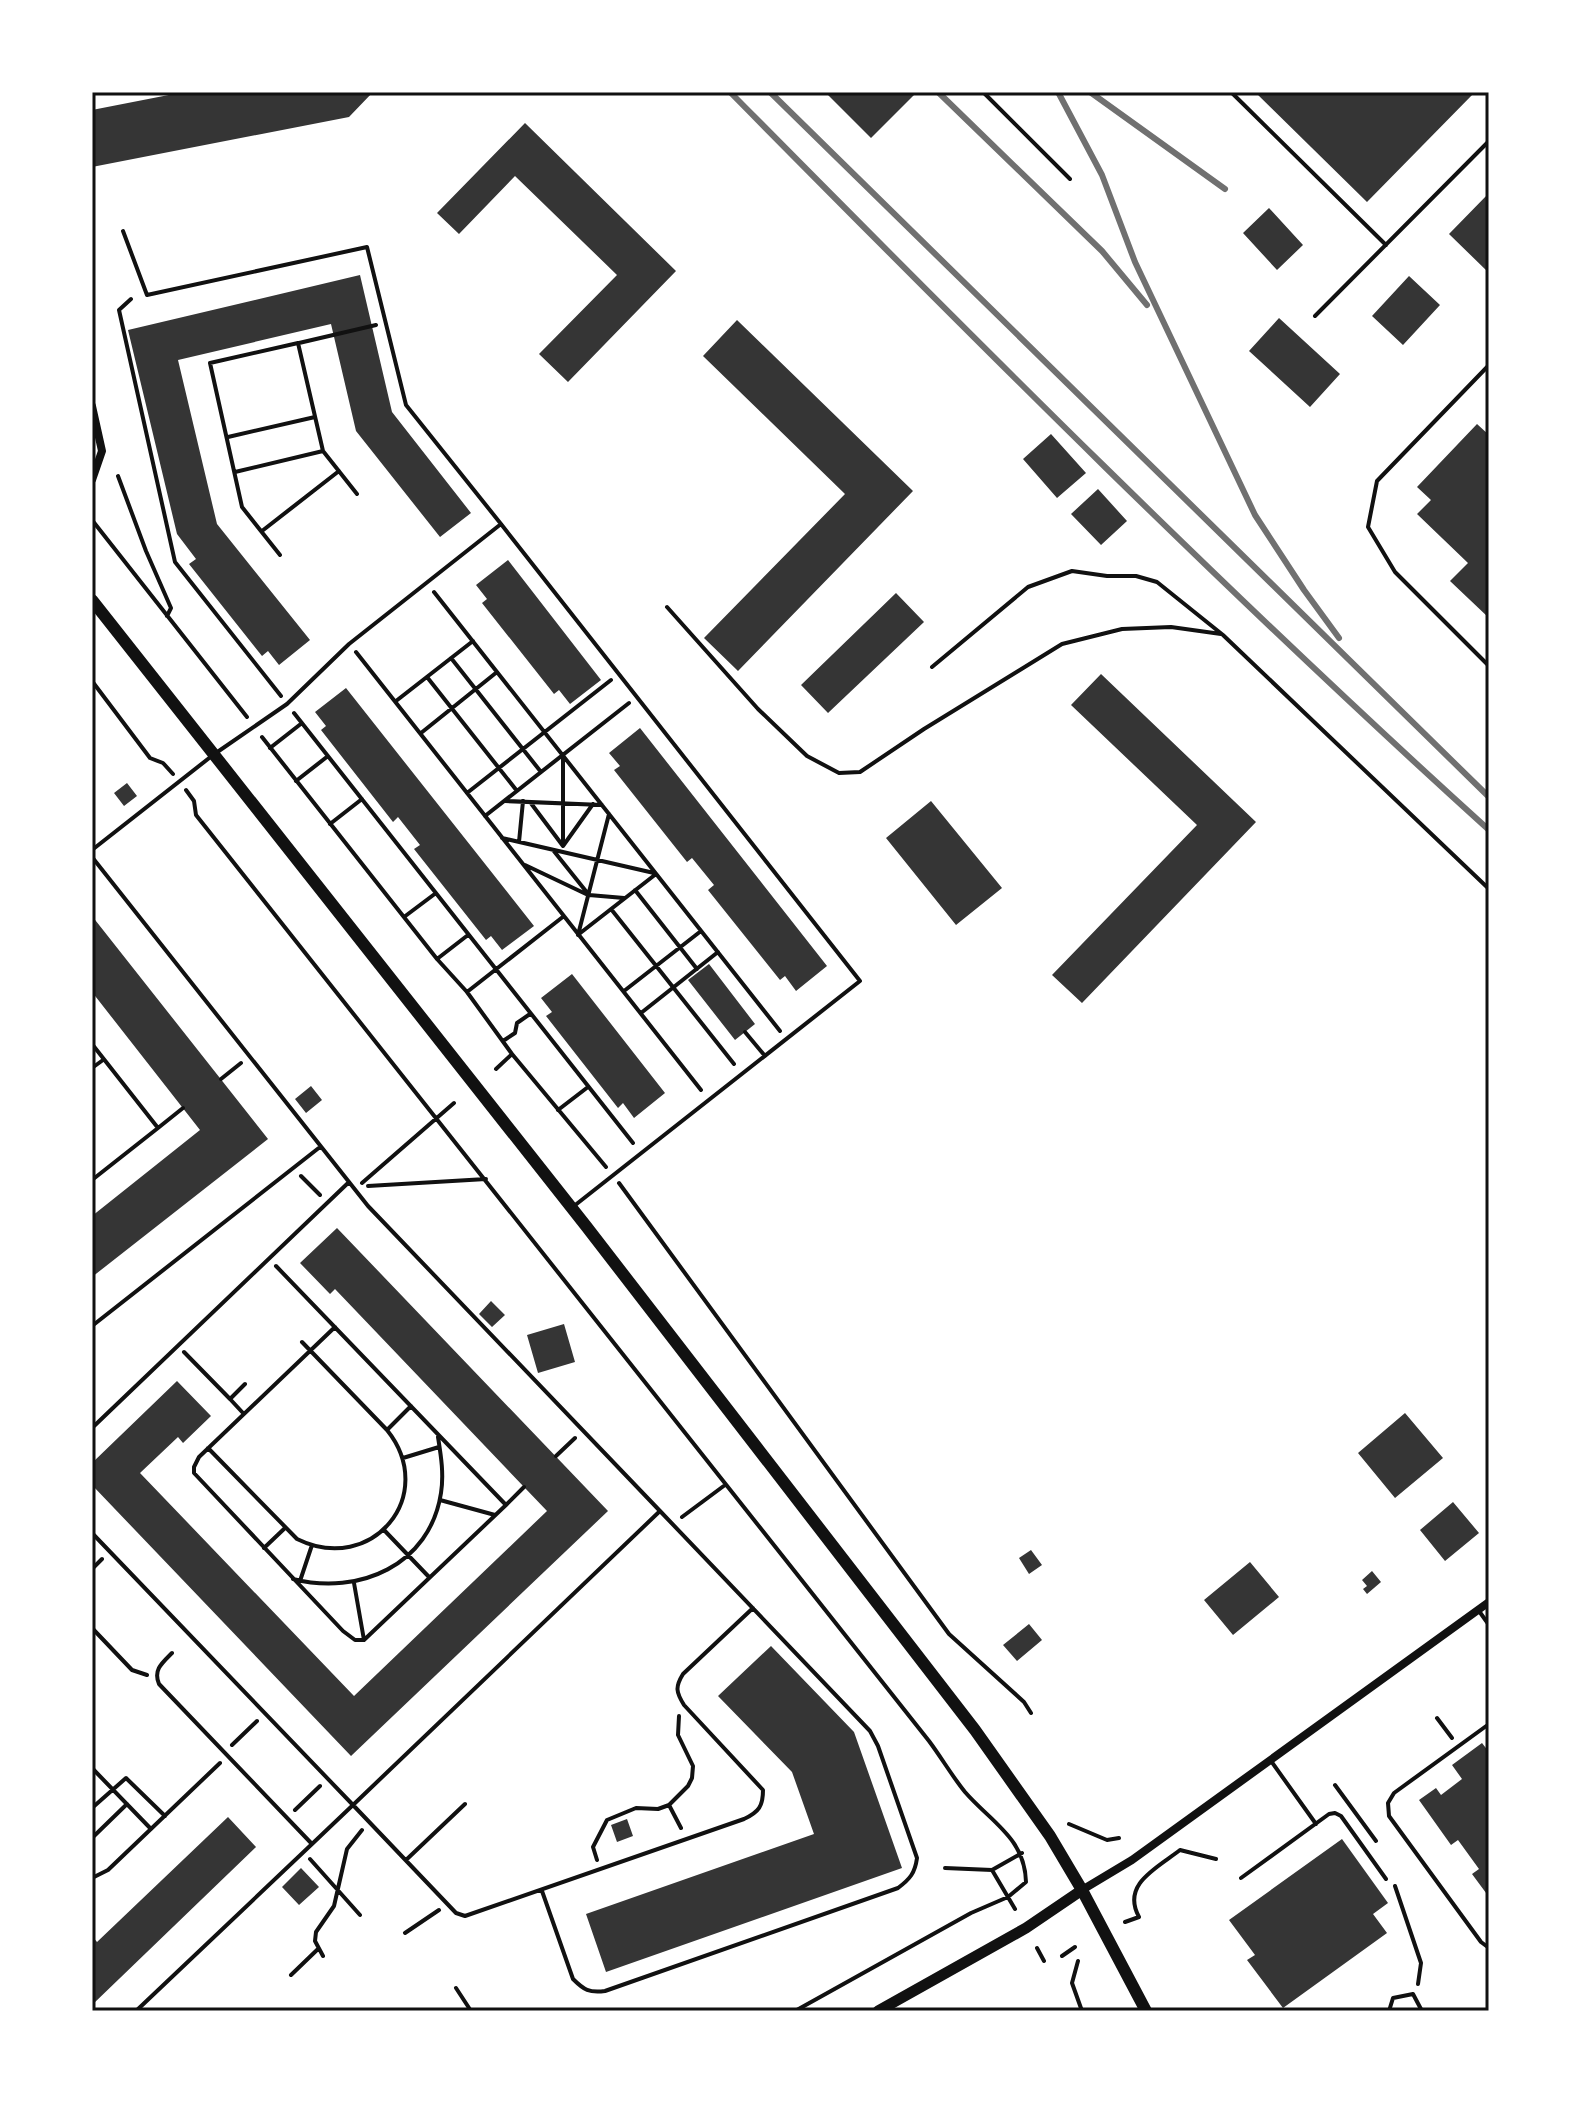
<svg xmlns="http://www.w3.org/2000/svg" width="1581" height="2103" font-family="Helvetica,sans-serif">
  <rect width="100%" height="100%" fill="#fff"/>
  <path fill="#353535" d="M184,92h189l-24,25 -257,50v-57z
    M825,92h92l-46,46z
    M1255,92h220l-108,110z
    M525,123l151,148 -108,111 -29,-28 78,-79 -102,-99 -56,58 -22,-21z
    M1489,193v80l-40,-39z
    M1269,208l34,37 -26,25 -34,-37z
    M360,275l32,137 79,101 -31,24 -84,-106 -25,-107 -153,36 39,164 93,116 -31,25 -11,-14 -6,5 -73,-92 7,-5 -19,-25 -49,-204z
    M1409,276l31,29 -37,40 -31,-29z
    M1279,318l61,56 -30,33 -61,-56z
    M737,320l176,171 -175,180 -34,-33 141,-144 -142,-138z
    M1477,424l12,11v183l-39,-37 18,-18 -51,-49 14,-14 -14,-13z
    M1051,434l35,39 -29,25 -34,-39z
    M1098,489l29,32 -26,24 -30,-31z
    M508,560l93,120 -31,24 -11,-14 -5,4 -72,-91 5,-4 -11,-14z
    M896,593l28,29 -96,91 -27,-28z
    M1101,674l155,148 -174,181 -30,-28 145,-150 -126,-120z
    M346,688l188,238 -32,24 -11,-14 -5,4 -72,-91 6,-4 -22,-28 -5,5 -72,-92 5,-4 -11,-14z
    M640,728l187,238 -31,25 -11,-15 -5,4 -72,-90 6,-5 -22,-27 -5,4 -73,-92 6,-4 -11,-13z
    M127,783l10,13 -13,10 -10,-13z
    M931,801l71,87 -46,37 -70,-87z
    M92,916l176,223 -176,138v-61l108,-86 -108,-138z
    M709,964l46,60 -20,16 -47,-60z
    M572,974l93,119 -31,25 -11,-15 -5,5 -72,-92 6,-4 -11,-14z
    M311,1086l11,14 -16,13 -11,-14z
    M337,1228l271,283 -257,245 -259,-271v-22l85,-82 34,35 -28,27 -5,-6 -38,36 214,223 193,-185 -212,-222 -5,5 -30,-31z
    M491,1301l14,14 -13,12 -13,-13z
    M564,1324l11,38 -37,11 -11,-38z
    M1405,1413l38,45 -48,40 -37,-45z
    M1453,1502l26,31 -34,28 -25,-31z
    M1031,1550l11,15 -13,9 -10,-16z
    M1250,1562l29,35 -46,38 -29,-35z
    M1372,1571l9,11 -14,12 -4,-5 4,-3 -5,-6z
    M1029,1624l13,16 -25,21 -14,-16z
    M771,1646l83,86 48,136 -296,104 -20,-58 228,-80 -22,-62 -74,-76z
    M1482,1743l7,9v145l-17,-23 7,-5 -21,-29 -7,5 -32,-45 17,-12 5,7 21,-16 -10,-14z
    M228,1817l28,30 -164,158v-69l5,6z
    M627,1819l6,17 -16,6 -6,-17z
    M1342,1839l46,64 -15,11 14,19 -104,75 -36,-48 8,-5 -26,-35z
    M301,1868l18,19 -20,18 -17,-18z"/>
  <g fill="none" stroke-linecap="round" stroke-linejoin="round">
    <path stroke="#111" stroke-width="4" d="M131,299l-12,11 56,252 106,134
      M299,343l77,-18
      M228,437l87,-20
      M235,472l88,-21
      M118,476l28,75 25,57 -4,8
      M92,520l155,197
      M262,531l77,-60
      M280,555l-38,-48 -32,-144 88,-20 25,108 34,43
      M434,592l346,439
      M356,652l345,438
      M451,658l90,114
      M427,677l90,114
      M92,681l58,77 13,5 10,11
      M396,701l77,-60
      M294,713l339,430
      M421,733l76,-61
      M262,737l175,222 30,33 45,62 94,113
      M270,748l32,-25
      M563,755v91
      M296,781l32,-25
      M186,790l8,11 2,14 733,926c12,16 23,35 36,51 26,30 60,46 61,90l-18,15 -37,16 -176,98
      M467,793l144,-113
      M505,801l97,4
      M530,802l33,44 30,-42
      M485,816l144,-113
      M330,824l32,-25
      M502,838l152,35
      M519,842l4,-41
      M553,850l36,45 35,3
      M525,865l61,29
      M635,890l62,79
      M611,909l123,155
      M404,917l32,-24
      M579,934l77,-60
      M578,935l31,-121
      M437,959l31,-24
      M624,991l77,-60
      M467,992l97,-76
      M641,1013l77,-61
      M503,1041l12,-8 2,-10 13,-9
      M92,1044l66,84 -66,52
      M92,1068l11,-8
      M496,1069l16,-15
      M221,1079l20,-16
      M558,1110l30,-23
      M158,1128l25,-20
      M301,1176l19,19
      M362,1183l92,-80
      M619,1183l330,451 75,68 7,11
      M368,1186l118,-7
      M276,1266l230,239 -142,135h-9l-12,-9 -149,-158v-6l5,-10 136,-130
      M302,1342l85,88 24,-24
      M184,1352l46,47
      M243,1413l-13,-14 15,-15
      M208,1448l89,91c75,37 142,-44 90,-109
      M556,1456l19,-18
      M403,1458l36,-11
      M440,1500l55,15
      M506,1505l18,-18
      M682,1517l43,-32
      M384,1530l45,47
      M264,1548l21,-20
      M92,1569l10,-10
      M293,1579c66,17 137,-14 148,-86 3,-19 0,-37 -3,-56
      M300,1581l12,-36
      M354,1583l10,57
      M92,1628l40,42 15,5
      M1437,1718l15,20
      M232,1745l25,-24
      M92,1768l59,61
      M1335,1785l41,56
      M669,1805l12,23
      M92,1808l34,-30 39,38
      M295,1810l25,-24
      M1069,1824l38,16 12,-2
      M92,1838l35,-34
      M310,1859l50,56
      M597,1860l-4,-13 14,-27 29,-12 22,1 11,-4 19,-19 4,-8 1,-12 -15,-31 1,-19
      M945,1868l47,2 30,-17
      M992,1870l23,39
      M92,1878l16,-8 112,-107
      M1395,1886l26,77 -3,21
      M1125,1922l14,-5c-18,-33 18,-49 41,-67l36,9
      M405,1933l34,-23
      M1037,1948l7,13
      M323,1956l-8,-15 1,-9 18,-26 13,-57 15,-19
      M1062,1956l13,-9
      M1078,1961l-6,22 10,28
      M291,1975l27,-26
      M456,1988l15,23"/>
    <path stroke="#111" stroke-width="4" d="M983,92l87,87
      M1231,92l155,153
      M123,231l24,64 220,-48 39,158 95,119
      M1315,316l174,-175
      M1489,365l-112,116 -9,46 27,45 94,94
      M667,607l91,102 49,47 32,17 21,-1 64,-43 138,-85 60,-15 49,-2 50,7
      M932,667l96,-80 44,-16 35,5h29l21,6 66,53 266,254
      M92,850l121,-95 74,-51 62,-60 152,-120 359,457 -286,225
      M92,857l276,349 292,305 -307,294 103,108 9,3 279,-97c15,-7 19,-13 19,-29l-79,-85c-8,-13 -9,-18 -1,-31l70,-66
      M745,1032l20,24
      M92,1326l228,-179
      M92,1428l256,-245
      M92,1533l261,272 -41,39
      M1479,1611l10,14
      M1489,1724l-95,69 -6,10 1,13 92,126 8,6
      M1271,1761l45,63
      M406,1860l59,-56
      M1241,1878l88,-64 6,-1 6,3 45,63
      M542,1891l31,88c11,11 16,14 32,12l293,-103c12,-9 17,-15 19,-30l-39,-112 -8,-15 -210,-220
      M136,2011l176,-167 -153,-160c-6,-14 3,-21 13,-31
      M1389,2011l4,-13 20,-4 9,17"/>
    <path stroke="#111" stroke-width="8" d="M92,406l10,45 -10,29
      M1082,1890l50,-30 357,-258"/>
    <path stroke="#111" stroke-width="11" d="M878,2011l148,-83 56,-38"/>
    <path stroke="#111" stroke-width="12" d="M92,600l494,626 389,504 75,106 32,54 64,121"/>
    <path stroke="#707070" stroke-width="6" d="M730,92c248,251 497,501 759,738
      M770,92l719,705
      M938,92l164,159 45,54
      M1058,92l44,83 33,87 120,253 49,75 35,48
      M1090,92l135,97"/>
  </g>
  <rect width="1581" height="2103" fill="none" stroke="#ffffff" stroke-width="188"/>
  <rect x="94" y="94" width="1393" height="1915" fill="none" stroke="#111" stroke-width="3"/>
</svg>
